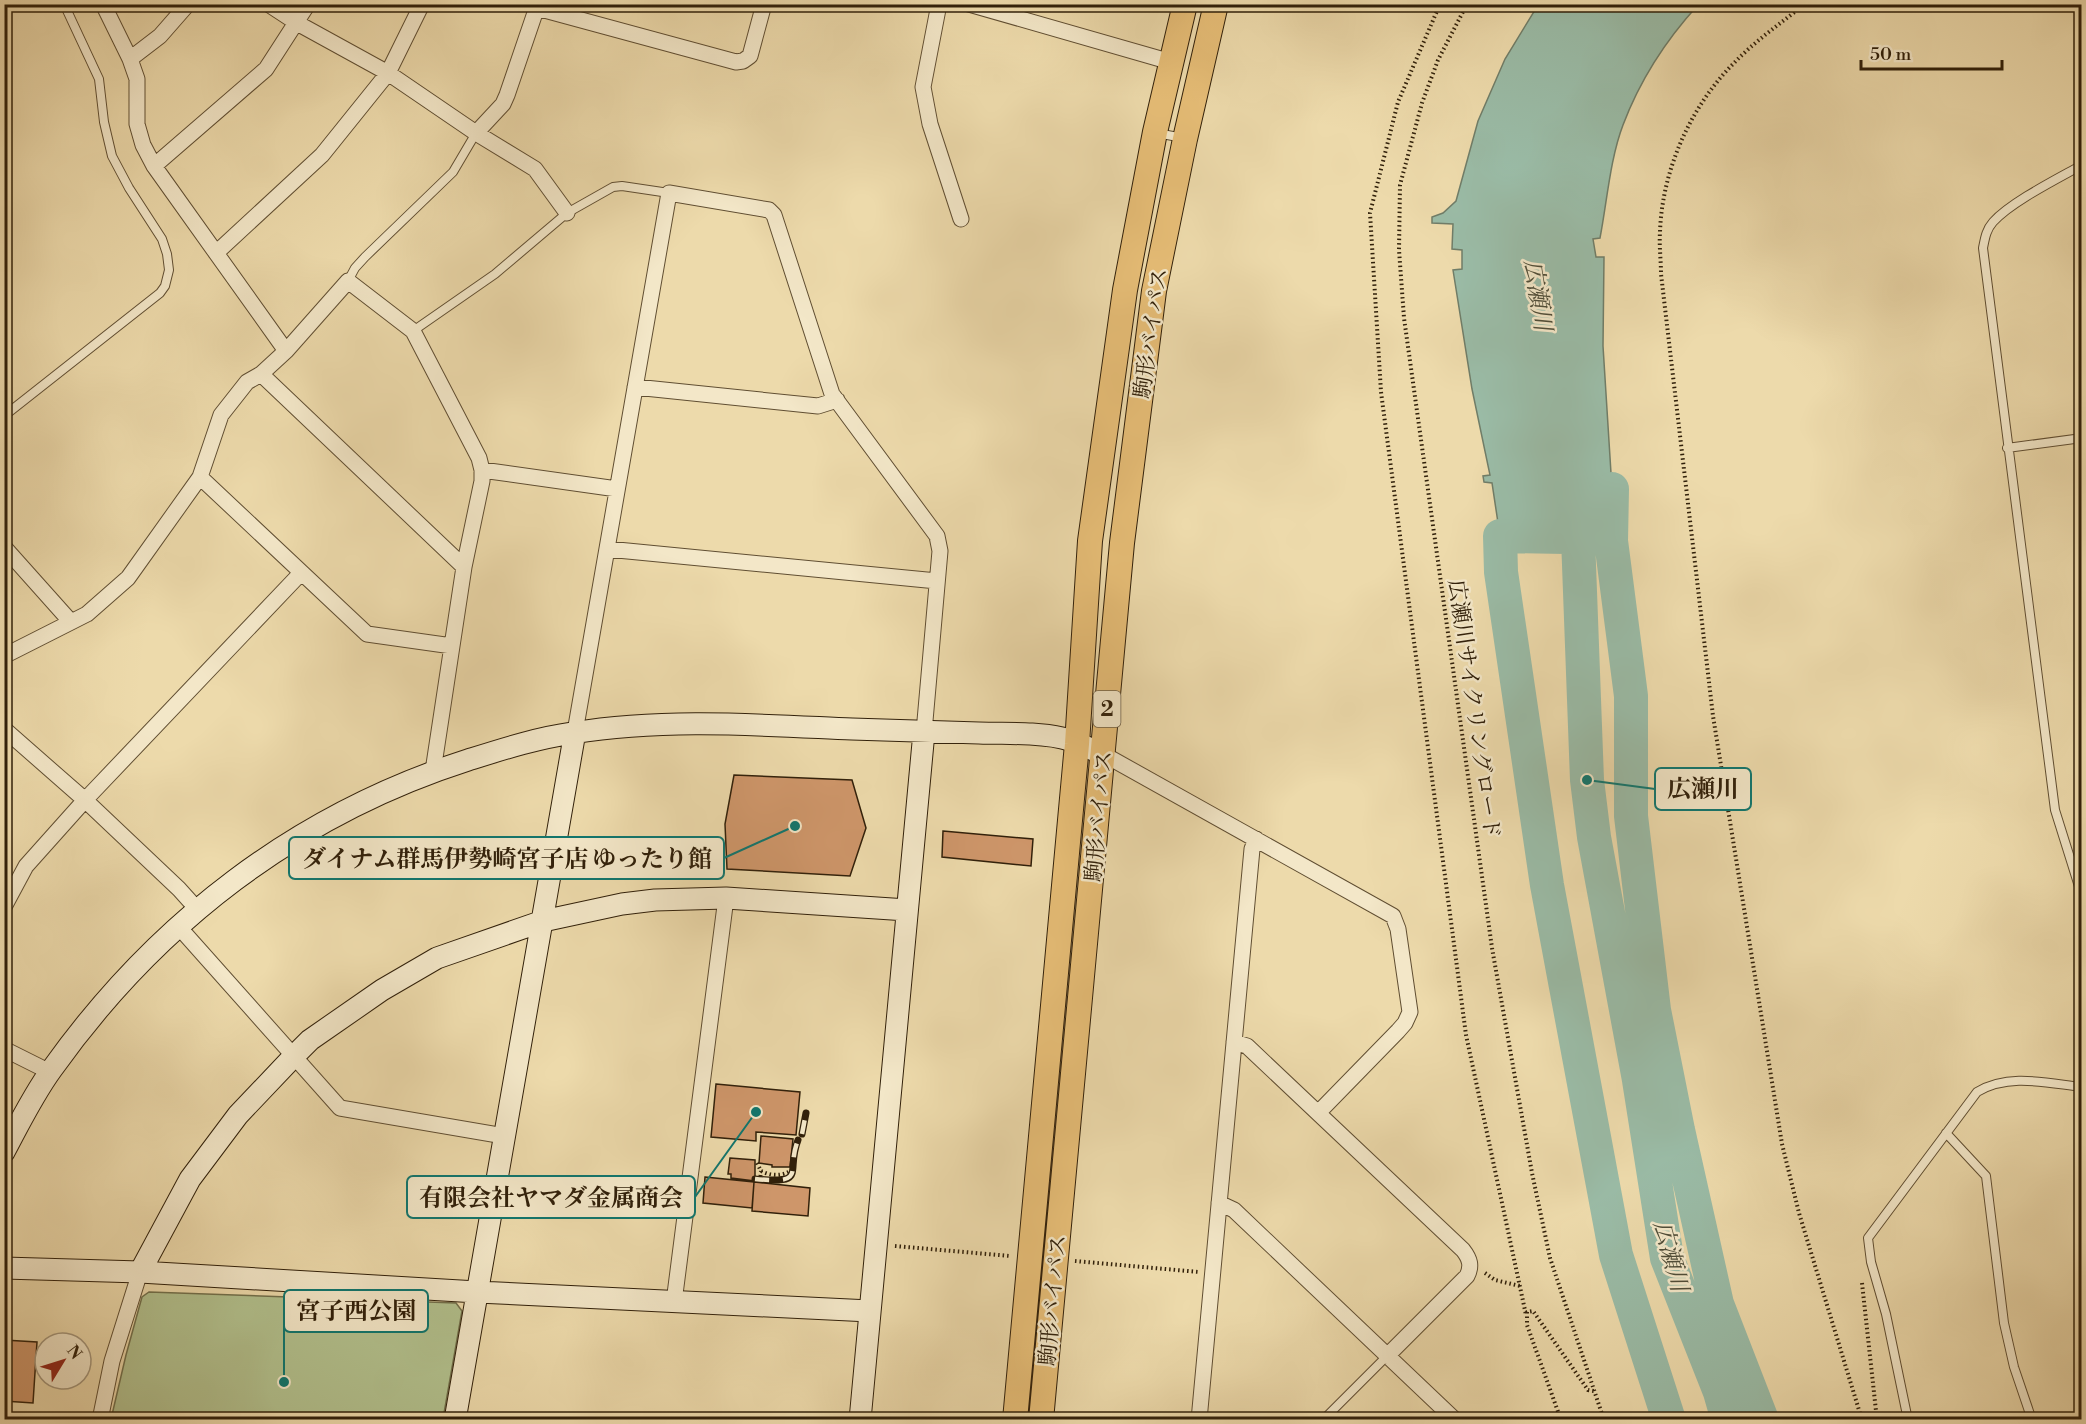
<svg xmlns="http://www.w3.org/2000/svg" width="2086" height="1424" font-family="'Libre Bodoni','Noto Serif JP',serif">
  <rect width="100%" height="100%" fill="#eddaab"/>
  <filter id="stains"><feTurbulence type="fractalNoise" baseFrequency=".00333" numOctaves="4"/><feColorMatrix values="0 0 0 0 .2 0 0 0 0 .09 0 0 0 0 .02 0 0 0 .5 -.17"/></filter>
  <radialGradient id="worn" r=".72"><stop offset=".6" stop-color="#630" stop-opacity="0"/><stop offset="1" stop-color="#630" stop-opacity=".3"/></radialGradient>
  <path fill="#b2c18e" stroke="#72704c" stroke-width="1.5" d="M149,1292l307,11 6,8 -19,108h-332l15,-64 16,-58z"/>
  <path fill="#9abba6" stroke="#707d68" stroke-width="1.5" d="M1538,5h160c-32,35 -58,75 -75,120 -13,34 -16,77 -23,113l-7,1 3,18h8l-1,89 9,143 -46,48 -66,-1 -8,-53 -8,-1 -1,-6 7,-1 -18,-86 -19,-119 9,-1v-19l-10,-1 1,-25 -21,-1v-6l11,-4 13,-12 22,-80 27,-62z"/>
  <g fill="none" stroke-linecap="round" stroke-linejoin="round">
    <path stroke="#9abba6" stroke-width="34" d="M1570,478l7,33 10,269 7,57 45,243 28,178 53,134 8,28
      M1612,489l-46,48 -66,-1 1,36 46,313 69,370 53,165
      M1612,489l-1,52 20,155v120l23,194 24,120 39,174 45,116"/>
  </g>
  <path fill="#ce966a" stroke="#31200a" stroke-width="1.5" d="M734,775l118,5 14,48 -16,48 -123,-7 -2,-45z
    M943,831l90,8 -2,27 -89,-9z
    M716,1084l84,8 -4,43 -40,-3v9l-45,-4z
    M761,1136l32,3 -3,28h-18v-2l-13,-2z
    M730,1158l25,2v21l-24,-3v-4h-3z
    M705,1177l49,5 -2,26 -49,-5z
    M754,1182l56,6 -2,28 -56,-5z
    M4,1340l33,2 -4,61 -29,-2z"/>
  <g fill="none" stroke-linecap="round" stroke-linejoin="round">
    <g stroke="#604e32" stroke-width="10">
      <path id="lane" d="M1157,133l26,5
        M2082,165c-25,14 -71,37 -89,57 -7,8 -8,16 -10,26l72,562 27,86
        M348,281l7,-13 10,-11 88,-85 23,-39
        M413,331l82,-57 72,-61 46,-26 9,-1 47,7
        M4,416l156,-123 5,-7 4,-16 -2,-16 -5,-15 -33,-51 -17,-32 -8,-34 -5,-43 -35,-75
        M2007,448l75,-10
        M1946,1133l40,43 18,147 10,44 18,53
        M1323,1420l64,-64
        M1908,1420l-22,-106 -15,-52 -3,-24 109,-146c32,-19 69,-9 105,-5"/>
    </g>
    <g stroke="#604e32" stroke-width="17">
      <path id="street" d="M103,4l27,55 7,20v45l6,21 11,21 132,185
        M268,4l29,19 91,50 88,60 59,36 32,44
        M939,4l-16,83 7,37 31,95
        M969,4l202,58
        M537,8l199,54 7,-1 7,-5 14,-52
        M130,59l30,-23 28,-32
        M476,133l27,-29 4,-9 31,-91
        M154,166l112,-97 42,-65
        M216,253l106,-98 66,-82 34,-69
        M261,374l203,193
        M635,387l183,19 19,-6
        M482,470l135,19
        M200,477l167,157 85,12
        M4,547l67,75
        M607,549l330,32
        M4,656l83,-42 41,-36 72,-101 21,-62 26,-33 14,-8 25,-23 62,-70 65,50 66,127 3,12v11l-18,86 -31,204
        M4,729l81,71 94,89 18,20
        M575,732l94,-539 100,17 5,5 58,179 105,142 3,15 -16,181
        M1103,754l290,162 5,13 12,83 -5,11 -7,8 -80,82
        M4,907l22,-41 59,-66 216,-227
        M178,926l162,182 164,28
        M1234,1042l13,4 216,204c7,9 9,16 4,26l-80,80
        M4,1049l46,23
        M1219,1203l15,7 221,210
        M674,1302l52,-404
        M100,1420l12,-59 28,-89
        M1199,1420l53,-571 4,-10"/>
    </g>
    <g stroke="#31200a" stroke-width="23">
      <path id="secondary" d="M4,1152c15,-28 29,-57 48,-83 104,-146 244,-254 416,-309 35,-11 69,-22 105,-27 92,-15 186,-8 279,-4 43,1 85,3 127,4 28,1 56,-1 83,5 14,3 28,11 41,16
        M4,1268l136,4 337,20 393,19
        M140,1272l50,-93 48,-64 56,-59 16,-16 72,-50 55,-32 106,-37 79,-17 33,-4 71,-2 181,12
        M455,1420l120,-688
        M860,1420l64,-688"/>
    </g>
    <g stroke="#31200a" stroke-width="26">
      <path id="primary" d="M1015,1420l62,-676 13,-203 35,-251 30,-158 30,-128
        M1041,1420l81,-877 32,-252 31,-152 31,-135"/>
    </g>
    <path stroke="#31200a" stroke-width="4" stroke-dasharray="1.5 3" stroke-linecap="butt" d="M1440,4l-42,98 -28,111 11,179 85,643 60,280
      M1467,4l-29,56 -16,43 -22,82 -1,65 5,68 88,630 40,225 18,85 54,162
      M1805,4c-24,19 -50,37 -71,59 -44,44 -72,108 -74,169 -1,14 1,28 1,42l52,442 69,428 17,69 63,207
      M757,1163l4,8c10,5 22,6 32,-2
      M760,1181l1,-10
      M895,1246l115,10
      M1075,1261l124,11
      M1485,1273l10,7 25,6
      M1862,1283l15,137
      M1561,1420l-34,-95v-13l6,-1 55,79 6,1"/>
    <use href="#lane" stroke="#f3e7c8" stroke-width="8"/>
    <use href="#street" stroke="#f3e7c8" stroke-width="15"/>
    <use href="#secondary" stroke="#f3e7c8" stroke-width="21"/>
    <use href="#primary" stroke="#e6bd76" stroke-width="24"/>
    <g stroke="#31200a" stroke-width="7">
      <path id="rail" d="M802,1134l4,-21
        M755,1179c54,5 30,-6 43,-39"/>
    </g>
    <use href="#rail" stroke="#f3e7c8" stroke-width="4.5" stroke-dasharray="14" stroke-linecap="butt"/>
  </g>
  <g text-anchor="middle" stroke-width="5" stroke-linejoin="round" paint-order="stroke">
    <rect fill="#f3e7c8" stroke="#6b5c43" stroke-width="1.5" x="1093.5" y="691" width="27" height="36" rx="4.5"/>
    <g font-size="21" font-weight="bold" fill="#31200a">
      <text x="1107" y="716">2</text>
    </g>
    <g font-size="22" fill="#31200a" stroke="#f3e7c8">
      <text transform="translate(1150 333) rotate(-82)" y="8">駒形バイパス</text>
      <text transform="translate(1475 709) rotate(82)" y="8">広瀬川サイクリングロード</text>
      <text transform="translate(1098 816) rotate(-85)" y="8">駒形バイパス</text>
      <text transform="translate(1052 1300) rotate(-85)" y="8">駒形バイパス</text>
    </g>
    <g font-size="24" font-style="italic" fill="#504e39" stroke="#f3e7c8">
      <text transform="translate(1538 295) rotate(81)" y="8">広瀬川</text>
      <text transform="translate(1671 1256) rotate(75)" y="8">広瀬川</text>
    </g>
  </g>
  <path fill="none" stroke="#0f766e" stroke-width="2" d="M1587 780L1655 789M795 826L724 858M756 1112L695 1197M284 1382L284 1311"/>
  <g fill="#0f766e" stroke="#f3e7c8" stroke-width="2">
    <circle cx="1587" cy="780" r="6"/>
    <circle cx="795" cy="826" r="6"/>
    <circle cx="756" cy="1112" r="6"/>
    <circle cx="284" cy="1382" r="6"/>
  </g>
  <g fill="#f3e7c8" stroke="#0f766e" stroke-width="2">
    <rect x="1655" y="768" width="96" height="42" rx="6"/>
    <rect x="289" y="837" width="435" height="42" rx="6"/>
    <rect x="407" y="1176" width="288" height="42" rx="6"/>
    <rect x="284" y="1290" width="144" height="42" rx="6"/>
  </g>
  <g font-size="24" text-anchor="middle" font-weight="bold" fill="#31200a">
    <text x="1703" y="797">広瀬川</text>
    <text x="507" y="867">ダイナム群馬伊勢崎宮子店 ゆったり館</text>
    <text x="551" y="1206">有限会社ヤマダ金属商会</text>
    <text x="356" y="1319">宮子西公園</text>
  </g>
  <rect width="2086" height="1424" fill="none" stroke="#eddaab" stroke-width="24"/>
  <rect x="6" y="6" width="2074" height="1412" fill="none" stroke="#31200a" stroke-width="3"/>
  <rect x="12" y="12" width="2062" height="1400" fill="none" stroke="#31200a" stroke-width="1.5"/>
  <g transform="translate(63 1361) rotate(52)"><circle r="28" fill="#f3e7c8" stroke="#a5977c" stroke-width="1.5"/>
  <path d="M0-4.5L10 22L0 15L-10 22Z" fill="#8f2418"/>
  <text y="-9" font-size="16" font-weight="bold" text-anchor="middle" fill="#31200a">N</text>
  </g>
  <path d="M1861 60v9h141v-9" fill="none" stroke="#31200a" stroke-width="3"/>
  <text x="1870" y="60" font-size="18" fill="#31200a" stroke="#f3e7c8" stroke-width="4.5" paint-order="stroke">50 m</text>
  <rect width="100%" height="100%" filter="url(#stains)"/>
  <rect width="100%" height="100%" fill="url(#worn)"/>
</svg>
